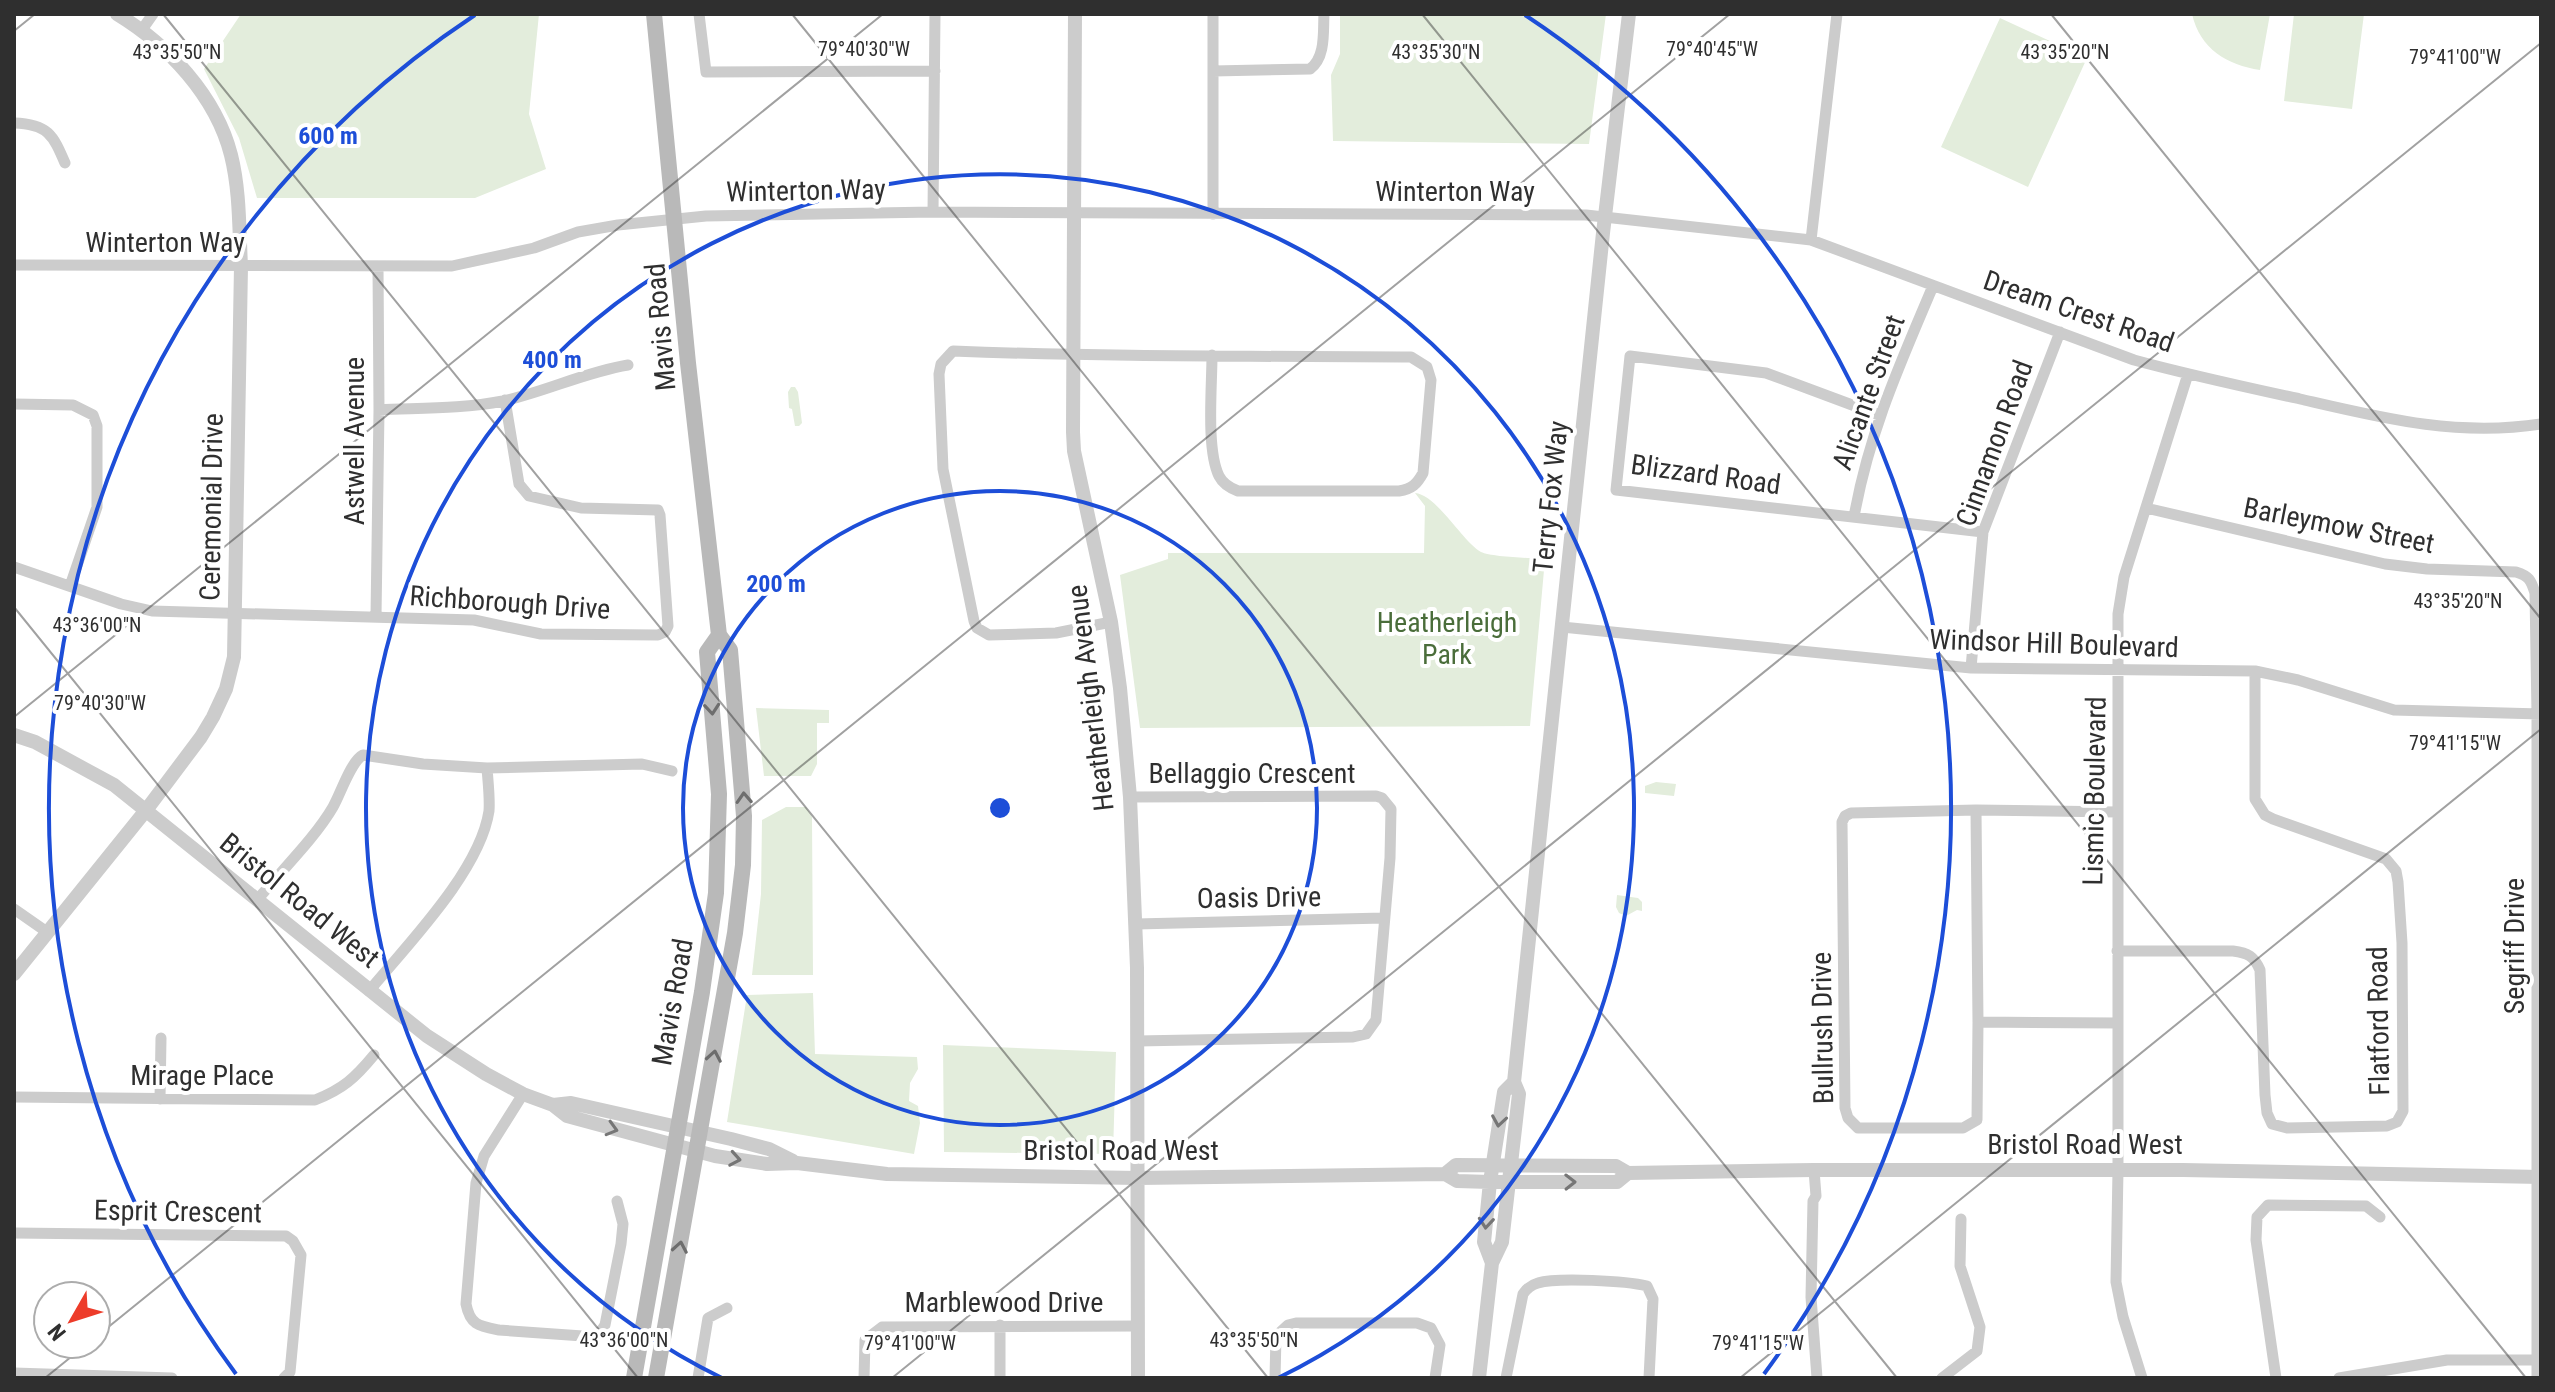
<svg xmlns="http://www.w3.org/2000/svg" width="2555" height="1392" font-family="'Roboto Condensed',sans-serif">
  <rect width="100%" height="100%" fill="#fff"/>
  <path fill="#e3eddc" d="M241,14h298l-10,100 17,55 -71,29h-218l-18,-60 -35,-69z
    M1340,14h266l-17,130 -256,-3 -2,-66 9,-21z
    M2192,14h78l-10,56c-33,-5 -60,-21 -68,-56z
    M2294,14h70l-12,95 -68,-8z
    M2000,18l87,40 -59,129 -87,-40z
    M791,387h4l3,5 4,31 -3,3h-4l-3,-17 -3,-1 -1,-16z
    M1415,493c22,2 47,48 66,59 10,5 51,6 64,7l-15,167 -390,2 -20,-153 48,-16v-6h256l1,-47z
    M756,708l73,2v13h-12v41l-6,12h-47z
    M1656,782l20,2 -2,12 -29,-3v-7z
    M786,807h20l6,10 1,158h-61l9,-81 1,-74z
    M1617,895l21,3 4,4v9l-5,-1 -11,6 -7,-3 -3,-6z
    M813,993l2,61 102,3 1,12 -8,14 -1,18 9,5 2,17 -6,31 -187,-32 20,-127z
    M943,1045l173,7 -3,102 -169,-2z"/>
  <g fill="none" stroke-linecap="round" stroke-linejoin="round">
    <path stroke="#ccc" stroke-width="11" d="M699,14l7,58 229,-1
      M141,31l12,-17
      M1213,71l97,-2c16,-12 13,-37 14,-55
      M14,123c34,1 39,12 51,40
      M933,212l2,-198
      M1213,214v-200
      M1811,240l26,-226
      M14,265l438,1 82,-18 44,-16 40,-7 88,-9 227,-4 653,3 225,25 323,120c55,15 111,27 166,39 82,19 156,38 241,25
      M14,404l59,1 20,10 4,11v81l-27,79
      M379,410c41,-2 83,-1 124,-9 42,-9 82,-29 125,-36
      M1879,415l-113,-42 -136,-17 -14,134 367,42
      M2146,508l239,56 42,5 89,3c13,4 15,8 19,21l2,121v664
      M1854,517c15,-85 46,-153 79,-231
      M14,567l107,37 31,7 322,9 67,14 117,1 7,-3 3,-6 -8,-111 -2,-5 -77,-2 -52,-12 -10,-12 -14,-84
      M376,616l3,-206 -1,-143
      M1111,622l-55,11 -67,2 -12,-7 -3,-7 -31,-152 -4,-95 2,-10 12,-13c153,6 305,5 458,6l16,10 4,13 -8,93c-6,11 -11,16 -24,18h-161c-8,-3 -15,-7 -19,-15 -13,-27 -7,-89 -7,-121
      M1562,627l409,41 284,3 43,9 96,30 147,4
      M1971,668l12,-136 77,-200
      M1130,797l246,-1 6,2 9,11 -1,49 -14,162 -10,14 -13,3 -216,4
      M1976,810l2,212 -1,98 -14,8h-105l-10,-10 -3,-10 -3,-286 3,-6 6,-3 125,-3 141,2
      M258,899c23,-28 57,-61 75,-92 8,-14 18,-46 30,-52l60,9 64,4 155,-4 30,7
      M14,909l33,23
      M1136,924l247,-6
      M2117,951h116c15,2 21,5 27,19l5,125 2,18 5,11 15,4 100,-2 10,-4 6,-11 -1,-168 -4,-61 -2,-11 -10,-12 -113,-40 -8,-4 -10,-16v-128
      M369,991c38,-46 111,-120 120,-180 1,-13 -1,-29 -2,-43
      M1978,1022l140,1
      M523,1094l-39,62 -8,27 -10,121c4,21 13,22 33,26l98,7 8,-12 16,-81 2,-20 -6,-23
      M14,1097l301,3c28,-11 40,-22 59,-45
      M160,1099l1,-61
      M1814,1170l2,26 -3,5 -2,96 6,81
      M14,1233l272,3 7,5 8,14 -11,117 -6,6
      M14,1373l158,5
      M698,1378l10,-60 19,-10
      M864,1378l1,-38 17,-13 256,-1
      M1000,1378v-53
      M1275,1378l1,-42 12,-11 8,-2h121l14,5 9,17 -5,33
      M1506,1378l17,-84c4,-6 8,-9 15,-11 19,-6 89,-2 109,3l6,13 -4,79
      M1942,1378l35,-27 3,-24 -20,-61 1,-47
      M2142,1378l-19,-61 -7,-35 2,-112v-556l6,-37 64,-203
      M2276,1378l-20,-138 1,-23 11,-12 98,1 14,11
      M2339,1378l108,-18h89"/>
    <path stroke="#ccc" stroke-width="14" d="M1075,14l-2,418 1,19 37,171 9,66 10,109 7,171 1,410
      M14,735l21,7 79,43 313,251 59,38 37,20 30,11 14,11 148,40 52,8 30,-1 90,11 251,4 307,-4 12,7 33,1h127l11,-9
      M14,974l133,-165 54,-72 12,-20 13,-28 8,-32 7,-391c-2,-37 -1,-75 -10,-111 -15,-59 -63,-110 -114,-141
      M553,1105l18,-2 160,36 38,10 24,12
      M1445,1174l11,-9 160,1 12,7 186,-3h369l358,7
      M1492,1263l-8,-21 6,-60 14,-90 10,-10
      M1479,1378l13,-115 10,-21 17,-148 -5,-12 89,-849 26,-219"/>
    <path stroke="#b9b9b9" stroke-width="16" d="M654,14l34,349 31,272 11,15 14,166 -1,49 -8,68 -79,445
      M634,1378l68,-386 14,-99 3,-99 -12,-142 12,-17"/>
  </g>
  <defs><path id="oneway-chevron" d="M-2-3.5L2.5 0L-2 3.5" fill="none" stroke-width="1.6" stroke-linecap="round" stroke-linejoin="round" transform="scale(2)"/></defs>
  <g stroke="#6d6d6d">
    <use href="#oneway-chevron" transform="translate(712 709) rotate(85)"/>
    <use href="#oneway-chevron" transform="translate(744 798) rotate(-93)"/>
    <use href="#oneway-chevron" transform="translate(714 1056) rotate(-80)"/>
    <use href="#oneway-chevron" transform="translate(680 1247) rotate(-80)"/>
  </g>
  <g stroke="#767676">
    <use href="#oneway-chevron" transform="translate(1499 1121) rotate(99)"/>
    <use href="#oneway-chevron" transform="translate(612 1129) rotate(16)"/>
    <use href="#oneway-chevron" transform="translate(735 1159) rotate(10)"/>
    <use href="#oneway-chevron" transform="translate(1570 1182) rotate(-1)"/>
    <use href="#oneway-chevron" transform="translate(1486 1223) rotate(95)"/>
  </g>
  <path fill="none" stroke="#2f2f2f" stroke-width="2" stroke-opacity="0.45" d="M163,14l1105,1364M792,14l1105,1364M1422,14l1104,1364M2051,14l490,605M14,31l21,-17M14,607l624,771M14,717l869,-703M96,1337l1634,-1323M45,1378l42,-34M892,1378l1649,-1335M1740,1378l801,-649"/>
  <g fill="none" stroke="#1d4ed8" stroke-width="4">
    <circle cx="1000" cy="808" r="317"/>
    <path d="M722 1378A634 634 0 1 1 1278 1378"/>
    <path d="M236 1374A951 951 0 0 1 475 15M1525 15A951 951 0 0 1 1764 1374"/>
  </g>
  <g text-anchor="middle" stroke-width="8" stroke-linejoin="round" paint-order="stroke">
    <g font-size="28" fill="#2f2f2f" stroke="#fff">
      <text transform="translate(806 190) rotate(-1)" y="10">Winterton Way</text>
      <text x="1455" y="201">Winterton Way</text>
      <text x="165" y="252">Winterton Way</text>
      <text transform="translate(2079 311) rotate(19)" y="10">Dream Crest Road</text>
      <text transform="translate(660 327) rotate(-95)" y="10">Mavis Road</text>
      <text transform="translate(1868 392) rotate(-70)" y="10">Alicante Street</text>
      <text transform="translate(354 441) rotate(-90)" y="10">Astwell Avenue</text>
      <text transform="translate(1994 443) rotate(-70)" y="10">Cinnamon Road</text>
      <text transform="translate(1706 474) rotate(8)" y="10">Blizzard Road</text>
      <text transform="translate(1550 497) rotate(-84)" y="10">Terry Fox Way</text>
      <text transform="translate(211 507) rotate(-89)" y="10">Ceremonial Drive</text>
      <text transform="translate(2339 525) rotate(11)" y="10">Barleymow Street</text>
      <text transform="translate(510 602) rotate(4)" y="10">Richborough Drive</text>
      <text transform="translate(2054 643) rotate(2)" y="10">Windsor Hill Boulevard</text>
      <text transform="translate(1090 698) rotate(-97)" y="10">Heatherleigh Avenue</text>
      <text x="1252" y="783">Bellaggio Crescent</text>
      <text transform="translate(2094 791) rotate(-89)" y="10">Lismic Boulevard</text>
      <text transform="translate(1259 897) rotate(-1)" y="10">Oasis Drive</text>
      <text transform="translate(300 900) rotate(39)" y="10">Bristol Road West</text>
      <text transform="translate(2514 946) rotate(-90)" y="10">Segriff Drive</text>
      <text transform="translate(672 1002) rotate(-80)" y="10">Mavis Road</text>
      <text transform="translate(2378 1021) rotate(-91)" y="10">Flatford Road</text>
      <text transform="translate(1822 1028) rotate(-91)" y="10">Bullrush Drive</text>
      <text x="202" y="1085">Mirage Place</text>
      <text x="2085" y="1154">Bristol Road West</text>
      <text x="1121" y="1160">Bristol Road West</text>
      <text transform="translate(178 1211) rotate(1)" y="10">Esprit Crescent</text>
      <text x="1004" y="1312">Marblewood Drive</text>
    </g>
    <g font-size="28" fill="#4a6d3a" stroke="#fff">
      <text x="1447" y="632">Heatherleigh<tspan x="1447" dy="32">Park</tspan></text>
    </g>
  </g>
  <g font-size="20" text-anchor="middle" fill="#2f2f2f" stroke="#fff" stroke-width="8" stroke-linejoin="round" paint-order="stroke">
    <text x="864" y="56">79°40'30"W</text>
    <text x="1712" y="56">79°40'45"W</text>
    <text x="177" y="59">43°35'50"N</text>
    <text x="1436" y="59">43°35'30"N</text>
    <text x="2065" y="59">43°35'20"N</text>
    <text x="2455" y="64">79°41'00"W</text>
    <text x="2458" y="608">43°35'20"N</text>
    <text x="97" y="632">43°36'00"N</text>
    <text x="100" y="710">79°40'30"W</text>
    <text x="2455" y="750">79°41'15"W</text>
    <text x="624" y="1347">43°36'00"N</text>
    <text x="1254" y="1347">43°35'50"N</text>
    <text x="910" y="1350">79°41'00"W</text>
    <text x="1758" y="1350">79°41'15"W</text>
  </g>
  <circle cx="1000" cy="808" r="12" fill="#1d4ed8" stroke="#fff" stroke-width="4"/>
  <g font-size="24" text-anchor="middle" font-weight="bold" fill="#1d4ed8" stroke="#fff" stroke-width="8" stroke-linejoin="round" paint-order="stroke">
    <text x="328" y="144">600 m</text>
    <text x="552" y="368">400 m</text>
    <text x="776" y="592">200 m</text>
  </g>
  <rect width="2555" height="1392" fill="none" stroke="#2f2f2f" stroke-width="32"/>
  <g transform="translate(72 1320) rotate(231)"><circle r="38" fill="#ffffff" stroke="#acacac" stroke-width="2"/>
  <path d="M0-6L14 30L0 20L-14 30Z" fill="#ed3c2a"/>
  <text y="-12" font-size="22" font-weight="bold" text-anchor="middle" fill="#2f2f2f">N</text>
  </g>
</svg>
